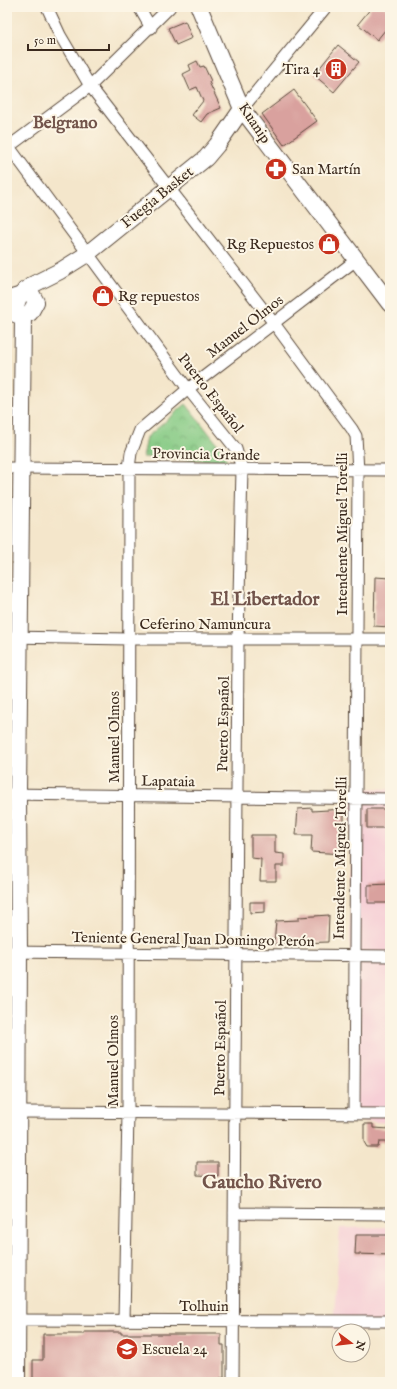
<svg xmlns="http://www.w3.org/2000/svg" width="397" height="1389" font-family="'IM FELL English',serif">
  <defs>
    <pattern id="park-crowns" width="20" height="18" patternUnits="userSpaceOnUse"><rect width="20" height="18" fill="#85ca84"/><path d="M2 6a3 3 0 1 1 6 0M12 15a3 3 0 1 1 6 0" fill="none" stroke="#6ea46b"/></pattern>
  </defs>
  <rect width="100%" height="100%" fill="#fcf5e5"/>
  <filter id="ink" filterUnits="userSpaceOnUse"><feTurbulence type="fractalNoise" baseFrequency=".025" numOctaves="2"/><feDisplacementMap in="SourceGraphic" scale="8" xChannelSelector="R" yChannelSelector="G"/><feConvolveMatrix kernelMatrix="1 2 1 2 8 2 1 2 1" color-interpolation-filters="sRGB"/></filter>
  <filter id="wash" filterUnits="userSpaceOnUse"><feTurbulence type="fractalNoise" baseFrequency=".012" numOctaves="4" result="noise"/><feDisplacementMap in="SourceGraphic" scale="16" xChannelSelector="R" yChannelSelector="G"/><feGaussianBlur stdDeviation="0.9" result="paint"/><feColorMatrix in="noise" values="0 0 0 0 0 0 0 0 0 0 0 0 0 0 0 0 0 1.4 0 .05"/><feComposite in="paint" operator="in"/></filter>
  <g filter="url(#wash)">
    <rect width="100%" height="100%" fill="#f4e6cb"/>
    <path fill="#f6cfd6" d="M351,788l39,1v334l-41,-3z
      M390,1227v104l-57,-2 7,-101z"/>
    <path fill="url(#park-crowns)" stroke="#607a51" d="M186,404l37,47 4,10 -84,-4 4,-20z"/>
    <g id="blocks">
      <path fill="#d9a19e" d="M372,7h12l6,5v12l-13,16 -19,-16z
        M185,21l7,17 -16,7 -8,-17z
        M338,45l21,17 -25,30 -20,-17z
        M197,61l3,6 4,-1 7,15 -2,1 12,26 -14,6 -6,8 -9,-7 11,-14 -6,-14 -7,3 -7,-16 8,-4 -2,-5z
        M294,90l23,31 -33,24 -22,-31z
        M375,577l15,1v49l-16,-1z
        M312,808v3l32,-2v45l-33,-2 1,-17h-16l2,-26z
        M367,809h23v19h-23z
        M251,835h24v18l9,1v12h-8v15h-16l1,-22 -10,-1z
        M389,884l1,19h-22v-18z
        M250,902h15v10l-15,1z
        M329,915l-1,27 -54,2 2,-23 23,-1v-3z
        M364,1124h9v4l17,1v13h-11l-1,5h-11l-3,-5z
        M197,1162h21v14l-21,-1z
        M356,1235h34v20l-35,-1z
        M84,1332h37v2h100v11h3v33h-4v4h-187v-22h10v-26h41z"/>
    </g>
  </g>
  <g filter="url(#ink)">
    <use href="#blocks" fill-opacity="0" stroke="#574638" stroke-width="1"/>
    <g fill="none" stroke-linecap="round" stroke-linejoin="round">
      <g stroke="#574638" stroke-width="13">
        <path id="street" d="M47,7l13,28 30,51 183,236 79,107 4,7 2,35 -4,643
          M139,7l12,21
          M242,109l84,-102
          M7,144l181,245 48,60 6,20 -4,170 -5,743
          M7,148l83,-62 80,-79
          M7,297l16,-5
          M7,468l383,2
          M7,637l122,2h261
          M7,794l383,5
          M7,952l383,4
          M19,1112l371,2
          M234,1213l156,1
          M7,1320l383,1
          M124,1321l4,-209 1,-644 2,-15 9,-23 48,-41 168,-129"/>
      </g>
      <g stroke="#574638" stroke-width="18">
        <path id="secondary" d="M199,7l43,102 148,195
          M25,290l6,3 5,9 -6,11 -10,3 -5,-2v-6l4,-11 13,-12 28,-14 27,-17 119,-96 11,-13 25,-36
          M17,1382l2,-430 -1,-158 5,-478"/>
      </g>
      <use href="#street" stroke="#fff" stroke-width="11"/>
      <use href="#secondary" stroke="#fff" stroke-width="16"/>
    </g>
  </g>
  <defs>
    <g id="building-disc" transform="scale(1.15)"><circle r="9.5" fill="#c8321e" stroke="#fcf5e5"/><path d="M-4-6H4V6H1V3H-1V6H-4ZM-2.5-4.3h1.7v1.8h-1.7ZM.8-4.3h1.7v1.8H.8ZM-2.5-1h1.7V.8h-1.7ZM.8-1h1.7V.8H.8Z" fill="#fff"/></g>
    <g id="pharmacy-disc" transform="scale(1.15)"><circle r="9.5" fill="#c8321e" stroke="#fcf5e5"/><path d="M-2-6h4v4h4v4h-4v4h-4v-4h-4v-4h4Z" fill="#fff"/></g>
    <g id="shop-disc" transform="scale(1.15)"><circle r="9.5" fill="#c8321e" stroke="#fcf5e5"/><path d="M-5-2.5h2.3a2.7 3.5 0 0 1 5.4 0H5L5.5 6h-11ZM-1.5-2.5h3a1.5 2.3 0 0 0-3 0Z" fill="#fff"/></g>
    <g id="school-disc" transform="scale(1.15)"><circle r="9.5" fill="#c8321e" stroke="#fcf5e5"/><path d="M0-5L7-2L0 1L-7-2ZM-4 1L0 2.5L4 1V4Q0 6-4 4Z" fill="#fff"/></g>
  </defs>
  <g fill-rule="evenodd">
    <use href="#building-disc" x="336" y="69"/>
    <use href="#pharmacy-disc" x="276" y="169"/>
    <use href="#shop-disc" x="329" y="244"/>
    <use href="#shop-disc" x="103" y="296"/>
    <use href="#school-disc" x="127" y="1349"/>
  </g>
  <g text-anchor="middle" stroke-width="4" stroke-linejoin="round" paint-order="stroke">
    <g font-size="15" fill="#3b2a1e" stroke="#fcf5e5" text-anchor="start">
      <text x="320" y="74" text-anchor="end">Tira 4</text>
      <text x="292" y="174">San Martín</text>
      <text x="314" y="249" text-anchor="end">Rg Repuestos</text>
      <text x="118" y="301">Rg repuestos</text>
      <text x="142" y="1354">Escuela 24</text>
    </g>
    <g font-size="15" fill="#3b2a1e" stroke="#fcf5e5">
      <text transform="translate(255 123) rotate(56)" y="5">Kuanip</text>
      <text transform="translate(157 197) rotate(-39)" y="5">Fuegia Basket</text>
      <text transform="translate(245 326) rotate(-38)" y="5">Manuel Olmos</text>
      <text transform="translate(211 393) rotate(52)" y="5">Puerto Español</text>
      <text transform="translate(206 454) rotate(1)" y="5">Provincia Grande</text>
      <text transform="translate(342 534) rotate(-90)" y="5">Intendente Miguel Torelli</text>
      <text x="205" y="629">Ceferino Namuncura</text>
      <text transform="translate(223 724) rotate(-89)" y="5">Puerto Español</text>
      <text transform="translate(114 737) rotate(-90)" y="5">Manuel Olmos</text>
      <text transform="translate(168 781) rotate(1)" y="5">Lapataia</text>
      <text transform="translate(340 858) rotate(-89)" y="5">Intendente Miguel Torelli</text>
      <text transform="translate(193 939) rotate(1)" y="5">Teniente General Juan Domingo Perón</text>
      <text transform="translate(220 1048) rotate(-89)" y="5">Puerto Español</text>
      <text transform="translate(113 1061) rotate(-90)" y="5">Manuel Olmos</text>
      <text x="204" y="1311">Tolhuin</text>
    </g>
    <g font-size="17" font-weight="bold" fill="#72544b" stroke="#fcf5e5">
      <text x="65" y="128">Belgrano</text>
    </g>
    <g font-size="19" font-weight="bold" fill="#72544b" stroke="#fcf5e5">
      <text x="265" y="605">El Libertador</text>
      <text x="262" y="1188">Gaucho Rivero</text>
    </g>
  </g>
  <rect width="397" height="1389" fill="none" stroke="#fcf5e5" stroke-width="24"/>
  <g transform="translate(351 1343) rotate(105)"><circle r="19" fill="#fcf5e5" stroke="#afa495"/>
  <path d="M0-3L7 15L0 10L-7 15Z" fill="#c8321e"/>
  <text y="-6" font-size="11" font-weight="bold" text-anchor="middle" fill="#3b2a1e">N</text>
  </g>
  <path d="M28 44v6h81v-6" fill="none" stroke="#3b2a1e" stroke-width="2"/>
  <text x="34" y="44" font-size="12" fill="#3b2a1e" stroke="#fcf5e5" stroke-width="3" paint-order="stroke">50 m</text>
</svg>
